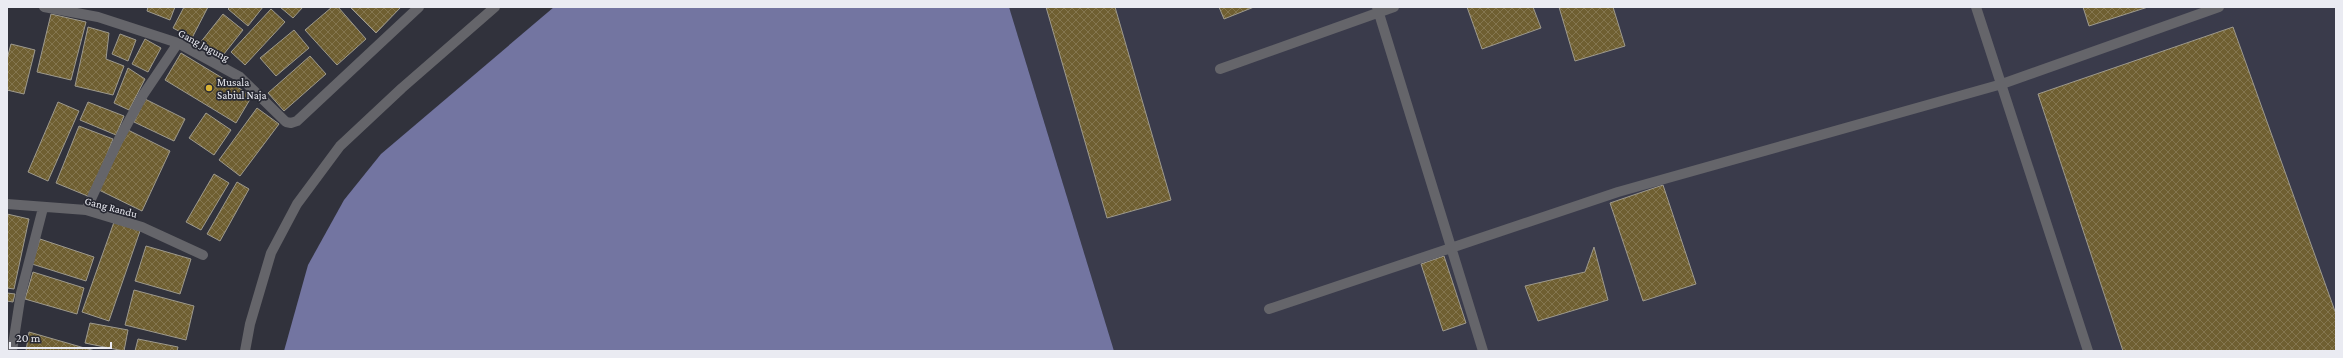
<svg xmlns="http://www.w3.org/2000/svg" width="2343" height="358" font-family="'Crimson Pro',serif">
  <defs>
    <pattern id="building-cross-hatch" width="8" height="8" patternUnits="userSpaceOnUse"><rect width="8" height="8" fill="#6f5f31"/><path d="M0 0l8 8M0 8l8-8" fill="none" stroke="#84764f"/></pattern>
  </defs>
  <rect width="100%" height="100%" fill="#31323c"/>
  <path fill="#3a3b4b" d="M1009,7h1327v344h-1222z"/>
  <path fill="#7375a1" d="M554,7h455l105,344h-830l24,-86 36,-65 37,-46z"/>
  <path fill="url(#building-cross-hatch)" stroke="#9e9a8d" d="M148,7h27l-5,13 -23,-9z
    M184,7h24l-16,31 -19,-10z
    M230,7h33l-15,19 -20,-17z
    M280,7h23l-10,11z
    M332,7h6l28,32 -29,26 -32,-35z
    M350,7h51l-25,26z
    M1046,7h69l56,193 -64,18z
    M1219,7h35l-30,12z
    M1467,7h66l8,21 -59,21z
    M1559,7h54l12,39 -50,15z
    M2083,7h65l-59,19z
    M271,9l14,13 -40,43 -14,-13z
    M51,14l35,8 -15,58 -34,-8z
    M223,14l20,16 -23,29 -20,-16z
    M88,27l21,6 -3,26 18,7 -11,29 -38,-9z
    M2233,27l103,287v37h-213l-85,-257z
    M294,30l15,18 -33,28 -16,-18z
    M120,34l16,6 -8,21 -16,-7z
    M145,39l16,9 -13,24 -16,-8z
    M11,44l24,6 -11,44 -17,-4v-31z
    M181,53l71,43 -16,27 -71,-43z
    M310,56l16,18 -42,37 -16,-18z
    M128,68l17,11 -16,31 -15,-7z
    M145,99l40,20 -11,22 -40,-19z
    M58,102l21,9 -31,70 -20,-9z
    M88,102l36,14 -8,19 -36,-15z
    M257,108l22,16 -39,52 -21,-16z
    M206,113l25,17 -17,25 -25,-17z
    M79,126l34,13 -23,58 -34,-14z
    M128,130l42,21 -28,60 -43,-21z
    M214,174l15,9 -28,47 -15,-8z
    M237,182l12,7 -29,52 -13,-7z
    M1663,185l33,99 -53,17 -33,-98z
    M7,214l22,5 -15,70 -7,-1z
    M114,222l26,9 -31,90 -27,-9z
    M40,239l54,18 -8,24 -54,-17z
    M146,246l45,13 -11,35 -45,-13z
    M1594,247l14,53 -70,21 -13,-35 60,-14z
    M1444,256l22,67 -23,8 -22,-67z
    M33,272l51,16 -7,26 -52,-15z
    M134,290l60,16 -8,34 -61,-15z
    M7,293l8,1 -2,8 -6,-1z
    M90,323l38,7 -4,21 -39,-8z
    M29,332l66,19h-69z
    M138,339l40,8 -1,4h-42z"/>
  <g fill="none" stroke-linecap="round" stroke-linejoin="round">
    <path stroke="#65656a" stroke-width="10" d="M44,7l54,10 80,26 62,34 46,45 5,1 6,-2 122,-114
      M1377,7l106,344
      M1976,7l112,344
      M1220,69l174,-62
      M7,204l79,6 56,17 61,28
      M86,210l32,-69 25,-46 35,-52
      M1269,309l349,-117 384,-108 217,-77
      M12,351l9,-58 22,-85
      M245,351l5,-27 21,-71 26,-49 43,-58 62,-58 93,-81"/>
  </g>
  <circle fill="#d9b334" stroke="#272832" stroke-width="1.5" cx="209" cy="88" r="4"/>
  <g text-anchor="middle" stroke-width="3.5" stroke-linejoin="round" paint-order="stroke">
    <g font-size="11" fill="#eaebf2" stroke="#272832">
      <text transform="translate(204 45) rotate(28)" y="4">Gang Jagung</text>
      <text transform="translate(111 207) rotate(15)" y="4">Gang Randu</text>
    </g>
    <g font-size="11" fill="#eaebf2" stroke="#272832" text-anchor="start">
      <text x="217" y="86">Musala<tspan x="217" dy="13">Sabiul Naja</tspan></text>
    </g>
  </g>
  <rect width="2343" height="358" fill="none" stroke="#eaebf2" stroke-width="16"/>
  <path d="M10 342v6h101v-6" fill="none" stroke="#eaebf2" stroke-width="2"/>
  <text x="16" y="342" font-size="12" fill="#eaebf2" stroke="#272832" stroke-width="3" paint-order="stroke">20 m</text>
</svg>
